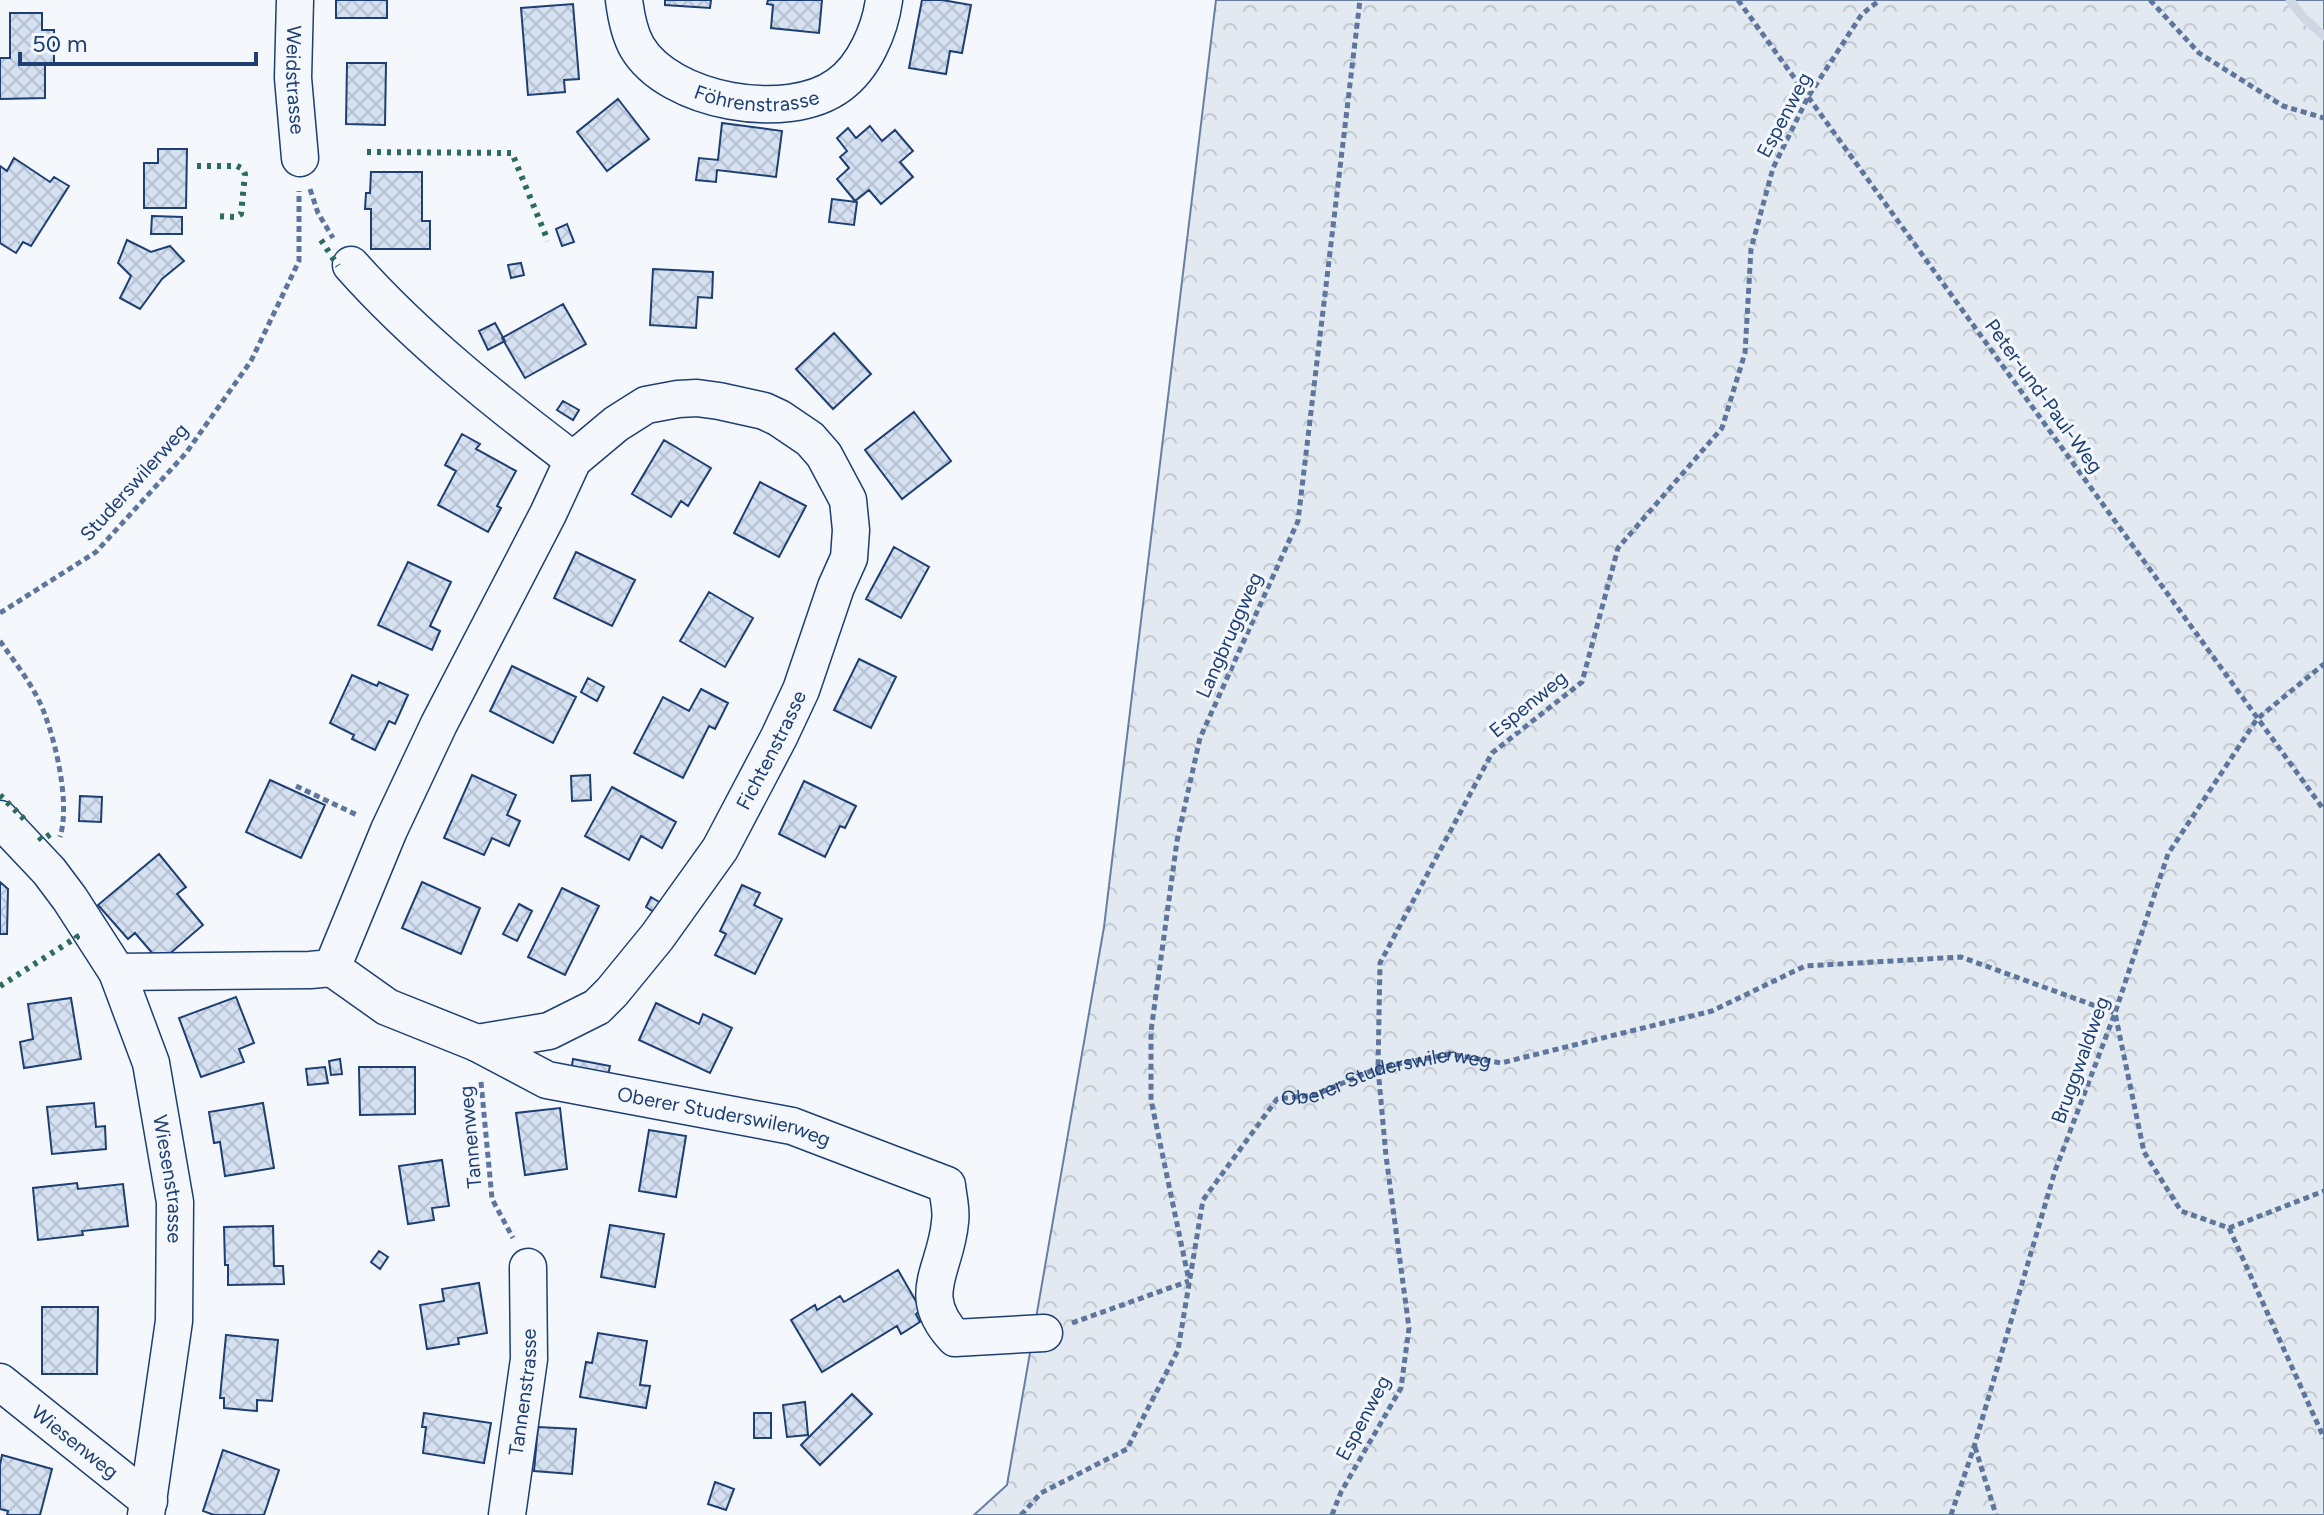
<svg xmlns="http://www.w3.org/2000/svg" width="2324" height="1515" font-family="Figtree,sans-serif">
  <defs>
    <pattern id="forest-crowns" width="20" height="18" patternUnits="userSpaceOnUse" patternTransform="scale(2)"><rect width="20" height="18" fill="#e3e9f0"/><path d="M2 6a3 3 0 1 1 6 0M12 15a3 3 0 1 1 6 0" fill="none" stroke="#c2c9d1"/></pattern>
    <pattern id="building-cross-hatch" width="8" height="8" patternUnits="userSpaceOnUse" patternTransform="scale(2)"><rect width="8" height="8" fill="#d5e0f0"/><path d="M0 0l8 8M0 8l8-8" fill="none" stroke="#b6c1d1"/></pattern>
  </defs>
  <rect width="100%" height="100%" fill="#f4f7fb"/>
  <path fill="url(#forest-crowns)" stroke="#687fa3" stroke-width="2" d="M1216,0h1108v1515h-1350l33,-30 97,-558z"/>
  <g fill="none" stroke-linecap="round" stroke-linejoin="round">
    <path stroke="#cfd7e4" stroke-width="9" d="M2290,0l13,17 21,19"/>
  </g>
  <path fill="url(#building-cross-hatch)" stroke="#1d3f73" stroke-width="2" d="M336,0h51v18h-51z
    M665,0h46l-1,8 -45,-3z
    M768,0h54l-3,33 -48,-5 2,-23 -6,-1z
    M922,0h20l29,5 -9,48 -12,-2 -4,23 -37,-6z
    M573,4l6,75 -15,1 1,12 -37,3 -7,-87z
    M10,13h32v17h12v35h-9v33l-45,1v-41h10z
    M347,63h39l-1,62 -39,-1z
    M618,99l31,40 -42,32 -30,-39z
    M722,123l60,8 -6,46 -59,-7 -1,12 -20,-2 3,-22 19,2z
    M870,126l12,15 13,-11 18,21 -13,11 13,15 -32,27 -12,-14 -14,11 -18,-22 12,-11 -9,-11 7,-6 -10,-13 11,-10 8,10z
    M158,149h29l-1,59h-42v-45h14z
    M14,158l36,24 4,-5 15,9 -38,60 -8,-4 -7,11 -16,-10v-77l7,5z
    M371,172h51v49h8v28h-59v-40h-6l1,-16h4z
    M832,199l25,3 -3,23 -25,-3z
    M152,216l30,1v17h-31z
    M567,224l7,18 -12,4 -6,-17z
    M127,240l24,12 19,-6 14,15 -22,18 -22,30 -20,-11 11,-22 -13,-13z
    M521,263l3,12 -13,3 -3,-13z
    M653,269l60,3 -1,26 -14,-1 -2,31 -46,-3z
    M563,304l23,40 -61,34 -23,-40z
    M495,323l10,18 -17,9 -9,-19z
    M834,333l37,41 -38,35 -37,-40z
    M563,401l16,9 -6,10 -16,-10z
    M914,412l37,49 -49,38 -37,-49z
    M462,434l18,10 -4,5 40,22 -19,35 4,2 -13,24 -50,-27 18,-34 -11,-6z
    M664,440l47,28 -23,38 -7,-5 -10,16 -39,-23z
    M760,482l46,24 -27,51 -45,-24z
    M894,547l35,20 -28,51 -35,-19z
    M576,552l59,28 -23,46 -58,-28z
    M408,562l43,20 -21,44 10,5 -8,19 -54,-25z
    M709,592l44,26 -28,49 -45,-26z
    M859,659l37,18 -25,51 -37,-18z
    M512,666l64,31 -23,46 -63,-32z
    M352,675l25,11 2,-4 29,13 -13,29 -6,-3 -14,29 -23,-11 2,-4 -24,-12z
    M588,678l16,9 -7,14 -16,-9z
    M701,689l27,14 -13,26 -6,-3 -26,52 -49,-25 29,-56 26,14z
    M472,775l44,20 -9,20 13,6 -11,25 -17,-8 -8,17 -40,-17z
    M590,775l1,25 -19,1 -1,-25z
    M270,780l55,25 -24,53 -55,-26z
    M804,781l52,25 -11,22 -5,-2 -15,31 -46,-23z
    M612,787l64,35 -14,26 -21,-12 -12,24 -44,-24z
    M80,796l22,1 -1,25 -22,-1z
    M159,854l27,33 -9,7 26,31 -43,37 -25,-29 -7,6 -30,-34z
    M0,882l8,7 -1,45h-7z
    M422,882l58,26 -19,46 -59,-26z
    M742,885l18,8 -6,12 28,14 -27,55 -40,-19 11,-21 -6,-3z
    M562,888l37,18 -34,69 -37,-18z
    M651,897l13,8 -5,10 -13,-8z
    M519,904l13,7 -15,30 -14,-7z
    M236,997l18,46 -15,6 5,13 -43,15 -22,-59z
    M71,998l10,61 -57,9 -4,-26 13,-3 -5,-35z
    M656,1003l43,21 4,-10 29,14 -22,45 -71,-33z
    M340,1059l2,15 -11,1 -2,-14z
    M573,1059l37,7 -4,19 -36,-7z
    M325,1067l3,16 -20,2 -2,-16z
    M359,1067h56v47l-55,1z
    M94,1103l2,24 9,-1 1,23 -54,5 -5,-47z
    M263,1103l11,65 -49,8 -5,-34 -6,1 -5,-31z
    M560,1108l7,61 -42,6 -9,-62z
    M649,1130l37,6 -10,61 -37,-6z
    M442,1160l7,46 -17,2 2,12 -26,4 -9,-58z
    M77,1183l1,6 45,-5 5,42 -46,5 1,4 -45,5 -5,-52z
    M610,1225l54,9 -9,53 -54,-10z
    M273,1226l1,40h9l1,18 -56,1v-20h-3l-1,-38z
    M379,1251l9,6 -8,12 -9,-7z
    M898,1270l23,40 -5,4 4,8 -19,12 -4,-8 -75,46 -31,-52 24,-15 2,5 23,-14 4,6z
    M479,1283l8,50 -29,5 1,6 -32,5 -7,-44 24,-4 -2,-12z
    M42,1307h56l-1,67h-55z
    M598,1333l49,8 -7,44 10,1 -4,22 -66,-11 6,-35 6,1z
    M226,1335l52,5 -6,61 -15,-1v11l-33,-3v-10h-4z
    M852,1394l20,20 -52,51 -19,-20z
    M805,1402l3,33 -21,2 -4,-32z
    M424,1413l67,10 -7,40 -61,-10 3,-26h-4z
    M754,1413h17v25h-17z
    M538,1427l38,2 -4,45 -38,-3z
    M223,1450l56,20 -15,45h-50l-11,-4z
    M2,1455l50,14 -12,46h-33l1,-4 -8,-2v-44z
    M715,1482l19,7 -8,21 -18,-6z"/>
  <g fill="none" stroke-linecap="round" stroke-linejoin="round">
    <g stroke="#1d3f73" stroke-width="39">
      <g id="minor">
        <path id="s2" d="M295,0l-2,78 7,80"/>
        <path id="s3" d="M624,0c2,16 5,33 13,47 32,55 151,76 202,38 25,-18 41,-55 45,-85"/>
        <path d="M351,265c65,73 144,136 222,195"/>
        <path id="s4" d="M0,819l49,52 21,28 47,73 34,91 24,139 -1,119 -28,194"/>
        <path id="s5" d="M117,972l193,-2 22,-2 55,39 90,36 72,-12 48,-24 15,-15 45,-55 63,-88 59,-112 22,-47 35,-103 13,-29 2,-28 -3,-30 -24,-45 -14,-16 -31,-21 -15,-7 -45,-10 -22,-3 -19,1 -32,6 -30,19 -43,36 -25,54 -109,210 -50,106 -57,138"/>
        <path id="s6" d="M477,1043l70,37 245,46 155,59c1,12 5,25 3,37 -4,48 -36,73 5,116l89,-5"/>
        <path id="s7" d="M0,1382l149,119"/>
        <path id="s8" d="M507,1515l22,-156 -1,-92"/>
      </g>
    </g>
    <g stroke="#5e769c" stroke-width="5" stroke-dasharray="6 4" stroke-linecap="butt">
      <path d="M1738,0l586,810"/>
      <path d="M2150,0l49,53 84,53 41,12"/>
      <path d="M310,189l8,24 15,25"/>
      <path d="M0,613l96,-61 90,-99 65,-92 48,-100v-70"/>
      <path d="M0,641c16,23 36,48 45,74 12,32 25,90 15,122"/>
      <path d="M296,786l63,30"/>
      <path d="M481,1082l11,117 21,39"/>
      <path d="M2229,1228l95,210"/>
      <path d="M1188,1276l-37,-176v-69l26,-190 23,-103 98,-217 62,-521"/>
      <path d="M1072,1323l117,-42"/>
      <path d="M1975,1447l21,68"/>
      <path id="s1" d="M1021,1515l20,-22 86,-44 51,-99 25,-150 74,-101 38,-4 63,-27 72,-14 51,9 211,-52 93,-45 156,-9 154,56 29,139 37,59 48,17 95,-37"/>
      <path d="M1332,1515l9,-23 60,-104 8,-60 -23,-172 -8,-88 2,-105 112,-210 90,-71 36,-134 104,-120 23,-75 6,-104 22,-81 35,-71 54,-83 18,-14"/>
      <path d="M1951,1515l23,-68 81,-276 60,-158 53,-159 89,-135 67,-55"/>
    </g>
    <use href="#minor" stroke="#f4f7fb" stroke-width="36"/>
    <path stroke="#2c6c60" stroke-width="6" stroke-dasharray="4 6" stroke-linecap="butt" d="M367,152l145,1 36,88
      M197,166h40l6,3 2,5 -4,40 -6,3 -20,-1
      M321,240l17,26
      M0,795l24,24
      M39,837l3,3 10,-7
      M0,986l77,-49 -4,-5"/>
  </g>
  <g text-anchor="middle" stroke-width="6" stroke-linejoin="round" paint-order="stroke">
    <g font-size="20" fill="#1d3f73" stroke="#f4f7fb">
      <text dy="7" stroke="none"><textPath href="#s2" startOffset="80">Weidstrasse</textPath></text>
      <text dy="7" stroke="none"><textPath href="#s3" startOffset="186">Föhrenstrasse</textPath></text>
      <text transform="translate(1784 115) rotate(-62)" y="7">Espenweg</text>
      <text transform="translate(2044 396) rotate(54)" y="7">Peter-und-Paul-Weg</text>
      <text transform="translate(134 482) rotate(-48)" y="7">Studerswilerweg</text>
      <text transform="translate(1229 635) rotate(-66)" y="7">Langbruggweg</text>
      <text transform="translate(1528 704) rotate(-39)" y="7">Espenweg</text>
      <text dy="7" stroke="none"><textPath href="#s5" startOffset="818">Fichtenstrasse</textPath></text>
      <text transform="translate(2080 1060) rotate(-70)" y="7">Bruggwaldweg</text>
      <text dy="7" stroke="none"><textPath href="#s1" startOffset="628">Oberer Studerswilerweg</textPath></text>
      <text dy="7" stroke="none"><textPath href="#s6" startOffset="260">Oberer Studerswilerweg</textPath></text>
      <text transform="translate(470 1137) rotate(-95)" y="7">Tannenweg</text>
      <text dy="7" stroke="none"><textPath href="#s4" startOffset="408">Wiesenstrasse</textPath></text>
      <text dy="7" stroke="none"><textPath href="#s8" startOffset="124">Tannenstrasse</textPath></text>
      <text transform="translate(1363 1418) rotate(-62)" y="7">Espenweg</text>
      <text dy="7" stroke="none"><textPath href="#s7" startOffset="96">Wiesenweg</textPath></text>
    </g>
  </g>
  <path d="M20 52v12h236v-12" fill="none" stroke="#1d3f73" stroke-width="4"/>
  <text x="32" y="52" font-size="24" fill="#1d3f73" stroke="#f4f7fb" stroke-width="6" paint-order="stroke">50 m</text>
</svg>
